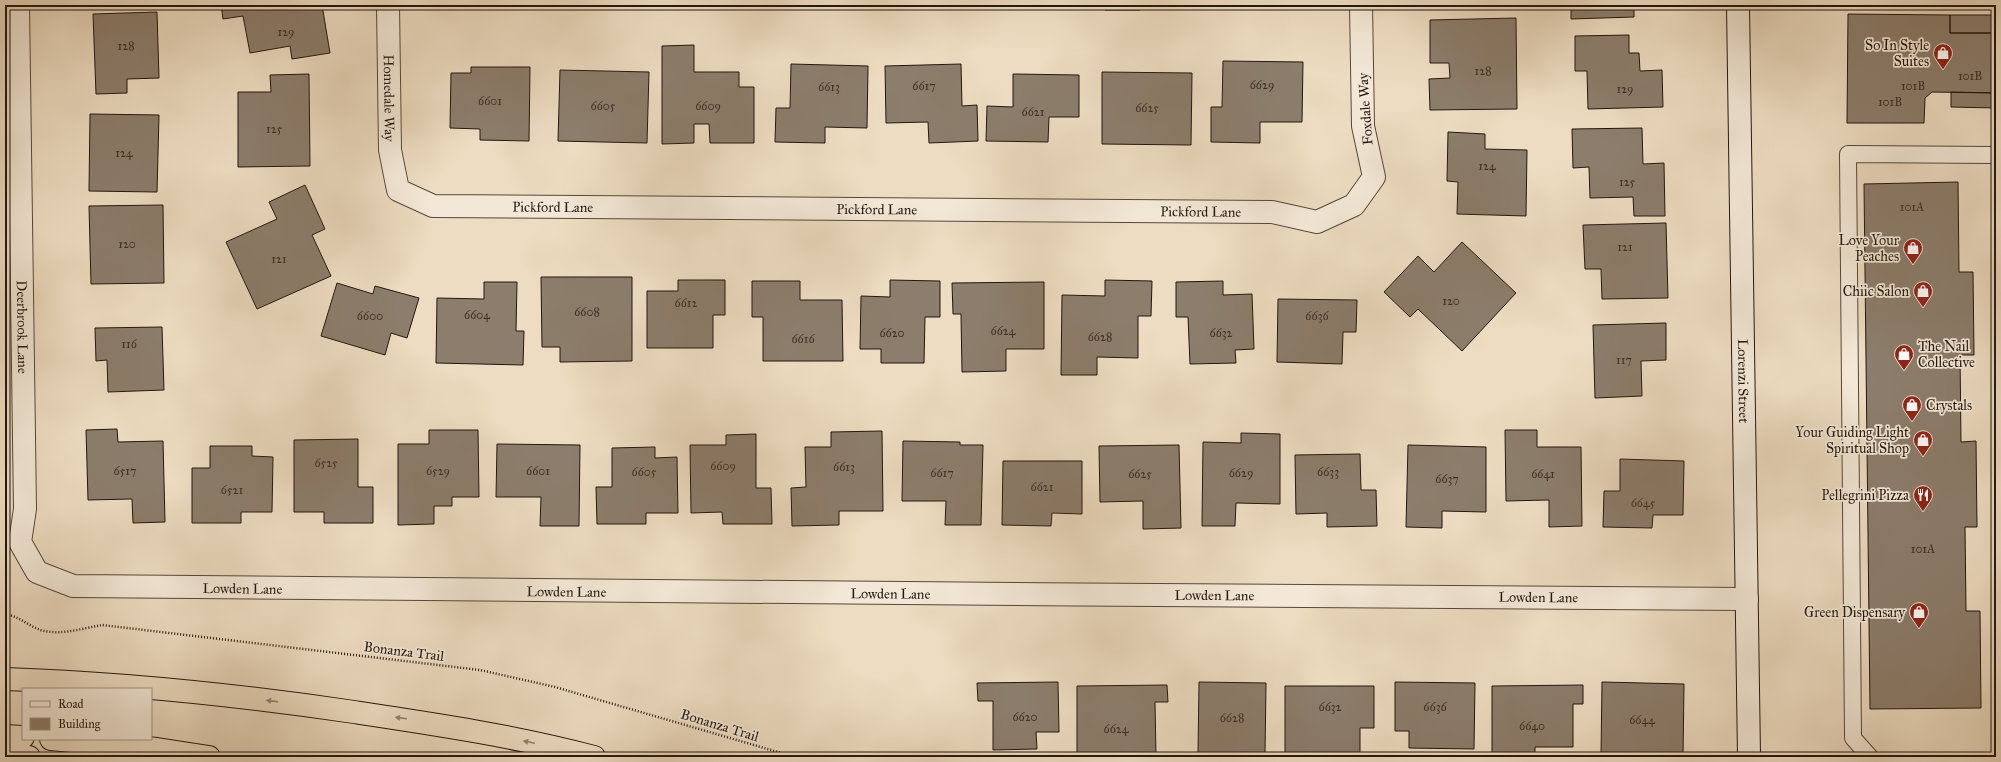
<svg xmlns="http://www.w3.org/2000/svg" width="2001" height="762" font-family="'IM FELL Great Primer',serif">
  <rect width="100%" height="100%" fill="#eddcc1"/>
  <filter id="stains"><feTurbulence type="fractalNoise" baseFrequency=".005" numOctaves="4"/><feColorMatrix values="0 0 0 0 .2 0 0 0 0 .09 0 0 0 0 .02 0 0 0 .5 -.17"/></filter>
  <radialGradient id="worn" r=".72"><stop offset=".6" stop-color="#630" stop-opacity="0"/><stop offset="1" stop-color="#630" stop-opacity=".3"/></radialGradient>
  <path fill="#8c7d6c" stroke="#231710" d="M221,5h75l1,4 25,-4 8,48 -38,6 -2,-13 -40,7 -7,-37 -20,3z
    M665,5h36v2h-36z
    M1105,5h35v5h-35z
    M1571,5h63v12l-63,2z
    M157,12l2,66 -32,1v14l-31,1 -3,-80z
    M1848,14l102,1v18h46v60l-64,-1 -7,6 -1,25h-77z
    M1950,15h46v18h-46z
    M1516,18l1,91 -87,1 -1,-31 21,-1 -1,-15h-19v-43z
    M1629,35v18h10l1,18 22,-1 1,37 -75,2 -1,-38h-12v-35z
    M694,45v27h45v15h15v56h-44l-1,-19h-15v19l-32,1v-98z
    M1223,61l80,1 -1,60h-42v21l-49,-1v-35h11z
    M791,64l77,2 -1,62 -42,-1v16l-50,-1 1,-34h14z
    M961,64l1,42 15,-1 1,36 -49,2 -1,-21 -42,1 -1,-57z
    M471,67h59l-1,74 -49,-1v-11l-30,-1 1,-55h20z
    M560,70l89,2 -2,71 -89,-2z
    M1102,72l90,1 -1,72 -89,-1z
    M309,74l1,92 -72,1v-75h33l-1,-17z
    M1013,74l66,1v42h-30l-1,25 -62,-1 1,-35 26,1z
    M1951,92l45,1v15l-45,-1z
    M90,114l69,1 -2,77 -68,-1z
    M1642,128l1,36 21,-1 1,53h-31l-1,-19 -43,1 -1,-31 -16,1 -1,-39z
    M1448,132l37,2v15l42,1 -1,66 -69,-2 1,-32 -11,-1z
    M1958,182l1,90h14l1,83h-14l1,87 15,-1 1,86h-12l1,84h14l1,97 -111,1 -6,-525z
    M305,185l20,44 -13,6 19,41 -74,33 -31,-67 51,-23 -8,-17z
    M163,205l1,78 -73,1 -2,-78z
    M1666,223l2,75 -66,1 -1,-30h-16l-2,-44z
    M1462,242l54,51 -54,58 -44,-42 -8,8 -26,-25 34,-36 16,16z
    M541,277h91v84l-72,1v-15h-18z
    M678,280h47v35h-12v33h-66v-57h31z
    M890,280l50,1v36h-15l-1,46h-43v-14h-21l1,-53 29,1z
    M1105,280l47,1 -1,35h-13v42l-41,-1v18h-36l1,-80 43,1z
    M752,281h48v19h42l1,61h-80v-44h-11z
    M1223,281v14l29,-1 2,55 -19,1 1,13 -46,1 -2,-47h-12v-35z
    M484,282h33l-1,49h8l-1,34 -87,-2 1,-65 47,1z
    M1044,282v67h-38v22l-44,1 -1,-58h-8l-1,-31z
    M337,283l36,11 2,-8 44,12 -12,40 -16,-5 -6,22 -64,-19z
    M1278,299l79,1 -1,32h-13l-1,32 -65,-2z
    M1666,323v37l-25,1 1,35 -47,2 -2,-73z
    M162,327l2,63 -56,2 -1,-32 -11,1 -1,-33z
    M117,429l1,13 45,-1 2,81 -32,1 -1,-24 -44,1 -2,-70z
    M429,430h49l1,67h-27v9h-18v18l-36,1v-81h31z
    M1505,430h32v17h44l1,79 -33,1v-27l-43,1z
    M882,431l1,80h-44v14l-47,1 -1,-38 15,-1 -1,-40h26v-15z
    M1241,433l39,1v70l-44,-1 -1,23h-33l1,-84 38,1z
    M756,434v54h15l1,36h-49l-1,-12 -31,1 -1,-68h36v-10z
    M358,439v48h15v36h-49v-11h-30v-72z
    M903,441l57,1v3h23l-2,80h-36l1,-24h-44z
    M497,444l83,1 -1,81h-39l1,-29h-45z
    M1179,445l2,83 -38,1v-28l-43,1 -1,-56z
    M1408,445l78,2v65l-44,-1v17l-36,-1z
    M210,446h42v10l21,1 -1,55h-31v11h-49v-55h18z
    M655,447v11l22,-1 1,56h-32v11h-49l-1,-37h16v-39z
    M1360,454l1,36h15l1,36 -50,1v-14l-31,1 -1,-59z
    M1620,459l64,2 -1,54h-30l-1,13 -49,-1 1,-36h16z
    M1003,461h79v53l-30,-1 -1,13 -49,-1z
    M1058,682l1,50h-23l1,17 -44,1v-49h-15l-1,-18z
    M1199,682l67,1 -1,71 -67,-1z
    M1395,682l80,1 -1,66 -65,-1v-17h-14z
    M1602,682l82,2 -1,73h-82z
    M1167,685l1,17h-13l1,55h-79v-71z
    M1583,685v19h-10v43h-38v10h-43v-71z
    M1285,686h89v42h-14v29h-75z"/>
  <g fill="none" stroke-linecap="round" stroke-linejoin="round">
    <g stroke="#56483c" stroke-width="18">
      <path id="lane" d="M1870,757l-17,-19 -5,-584 148,1"/>
    </g>
    <g stroke="#56483c" stroke-width="24">
      <g id="street">
        <path id="s1" d="M18,5l7,504 -5,33 17,30 36,14c558,9 1116,7 1674,13"/>
        <path id="s2" d="M388,5l2,145 8,40 35,16 839,6 45,10 37,-17 20,-28 -11,-51 -2,-121"/>
      </g>
    </g>
    <g stroke="#231710" stroke-width="24">
      <g id="secondary">
        <path id="s3" d="M1738,5l11,752"/>
      </g>
    </g>
    <g stroke="#231710" stroke-width="24">
      <path id="highway" d="M5,679c117,4 233,16 349,33 80,12 161,24 240,45
        M5,736l18,1
        M51,739l106,10 52,8
        M5,753l24,4"/>
    </g>
    <path stroke="#231710" stroke-width="2.5" stroke-dasharray="1 2" stroke-linecap="butt" d="M5,615c13,-1 26,14 40,16 18,4 39,-3 57,-6l378,45 75,17 240,70"/>
    <use href="#lane" stroke="#f3e8d7" stroke-width="16"/>
    <use href="#street" stroke="#f3e8d7" stroke-width="22"/>
    <use href="#secondary" stroke="#f3e8d7" stroke-width="22"/>
    <use href="#highway" stroke="#eddcc1" stroke-width="22"/>
  </g>
  <defs><path id="oneway-solid" d="M-6-.8H1V-3.2L6.5 0L1 3.2V.8H-6Z"/></defs>
  <g fill="#928371">
    <use href="#oneway-solid" transform="translate(272 701) rotate(-173)"/>
    <use href="#oneway-solid" transform="translate(401 718) rotate(-173)"/>
    <use href="#oneway-solid" transform="translate(529 742) rotate(-168)"/>
  </g>
  <defs>
    <g id="shop-pin" transform="scale(1)"><path d="M0 17L-7.5 6A9.5 9.5 0 1 1 7.5 6Z" fill="#8f2418" stroke="#f3e8d7"/><path d="M-5-2.5h2.3a2.7 3.5 0 0 1 5.4 0H5L5.5 6h-11ZM-1.5-2.5h3a1.5 2.3 0 0 0-3 0Z" fill="#fff"/></g>
    <g id="restaurant-pin" transform="scale(1)"><path d="M0 17L-7.5 6A9.5 9.5 0 1 1 7.5 6Z" fill="#8f2418" stroke="#f3e8d7"/><path d="M-5-6h1v4h1v-4h1v4h1v-4h1v5L-1.5 .5V6h-2V.5L-5-1ZM5-6V6H3V1.5H1.5Q1.5-4 5-6Z" fill="#fff"/></g>
  </defs>
  <g fill-rule="evenodd">
    <use href="#shop-pin" x="1943" y="53"/>
    <use href="#shop-pin" x="1913" y="248"/>
    <use href="#shop-pin" x="1923" y="291"/>
    <use href="#shop-pin" x="1904" y="354"/>
    <use href="#shop-pin" x="1912" y="405"/>
    <use href="#shop-pin" x="1923" y="440"/>
    <use href="#restaurant-pin" x="1923" y="495"/>
    <use href="#shop-pin" x="1919" y="612"/>
  </g>
  <g text-anchor="middle" stroke-width="3.5" stroke-linejoin="round" paint-order="stroke">
    <g font-size="12" fill="#3d3027">
      <text x="286" y="36">129</text>
      <text x="126" y="50">128</text>
      <text x="1483" y="75">128</text>
      <text x="1970" y="80">101B</text>
      <text x="1262" y="89">6629</text>
      <text x="924" y="90">6617</text>
      <text x="1913" y="90">101B</text>
      <text x="829" y="91">6613</text>
      <text x="1625" y="93">129</text>
      <text x="490" y="105">6601</text>
      <text x="1890" y="106">101B</text>
      <text x="603" y="110">6605</text>
      <text x="708" y="110">6609</text>
      <text x="1147" y="112">6625</text>
      <text x="1033" y="116">6621</text>
      <text x="274" y="133">125</text>
      <text x="124" y="157">124</text>
      <text x="1487" y="170">124</text>
      <text x="1627" y="186">125</text>
      <text x="1912" y="211">101A</text>
      <text x="127" y="248">120</text>
      <text x="1625" y="251">121</text>
      <text x="279" y="263">121</text>
      <text x="1451" y="305">120</text>
      <text x="686" y="307">6612</text>
      <text x="587" y="316">6608</text>
      <text x="477" y="319">6604</text>
      <text x="370" y="320">6600</text>
      <text x="1317" y="320">6636</text>
      <text x="1003" y="335">6624</text>
      <text x="892" y="337">6620</text>
      <text x="1221" y="337">6632</text>
      <text x="1100" y="341">6628</text>
      <text x="803" y="343">6616</text>
      <text x="129" y="348">116</text>
      <text x="1624" y="364">117</text>
      <text x="326" y="467">6525</text>
      <text x="723" y="470">6609</text>
      <text x="844" y="471">6613</text>
      <text x="125" y="475">6517</text>
      <text x="438" y="475">6529</text>
      <text x="538" y="475">6601</text>
      <text x="644" y="476">6605</text>
      <text x="1328" y="476">6633</text>
      <text x="942" y="477">6617</text>
      <text x="1241" y="477">6629</text>
      <text x="1140" y="478">6625</text>
      <text x="1543" y="478">6641</text>
      <text x="1447" y="483">6637</text>
      <text x="1042" y="491">6621</text>
      <text x="232" y="494">6521</text>
      <text x="1643" y="507">6645</text>
      <text x="1923" y="553">101A</text>
      <text x="1330" y="711">6632</text>
      <text x="1435" y="711">6636</text>
      <text x="1025" y="721">6620</text>
      <text x="1232" y="722">6628</text>
      <text x="1642" y="724">6644</text>
      <text x="1532" y="730">6640</text>
      <text x="1116" y="733">6624</text>
    </g>
    <g font-size="14" fill="#231710" stroke="#f3e8d7" text-anchor="end">
      <text x="1929" y="50">So In Style<tspan x="1929" dy="16">Suites</tspan></text>
      <text x="1899" y="245">Love Your<tspan x="1899" dy="16">Peaches</tspan></text>
      <text x="1909" y="296">Chiic Salon</text>
      <text x="1918" y="351" text-anchor="start">The Nail<tspan x="1918" dy="16">Collective</tspan></text>
      <text x="1926" y="410" text-anchor="start">Crystals</text>
      <text x="1909" y="437">Your Guiding Light<tspan x="1909" dy="16">Spiritual Shop</tspan></text>
      <text x="1909" y="500">Pellegrini Pizza</text>
      <text x="1905" y="617">Green Dispensary</text>
    </g>
    <g font-size="14" fill="#231710" stroke="#f3e8d7">
      <text dy="5" stroke="none"><textPath href="#s2" startOffset="93">Homedale Way</textPath></text>
      <text transform="translate(1365 109) rotate(-94)" y="5">Foxdale Way</text>
      <text dy="5" stroke="none"><textPath href="#s2" startOffset="344">Pickford Lane</textPath></text>
      <text dy="5" stroke="none"><textPath href="#s2" startOffset="668">Pickford Lane</textPath></text>
      <text dy="5" stroke="none"><textPath href="#s2" startOffset="992">Pickford Lane</textPath></text>
      <text dy="5" stroke="none"><textPath href="#s1" startOffset="322">Deerbrook Lane</textPath></text>
      <text dy="5" stroke="none"><textPath href="#s3" startOffset="376">Lorenzi Street</textPath></text>
      <text dy="5" stroke="none"><textPath href="#s1" startOffset="780">Lowden Lane</textPath></text>
      <text dy="5" stroke="none"><textPath href="#s1" startOffset="1104">Lowden Lane</textPath></text>
      <text dy="5" stroke="none"><textPath href="#s1" startOffset="1428">Lowden Lane</textPath></text>
      <text dy="5" stroke="none"><textPath href="#s1" startOffset="1752">Lowden Lane</textPath></text>
      <text dy="5" stroke="none"><textPath href="#s1" startOffset="2076">Lowden Lane</textPath></text>
      <text transform="translate(404 651) rotate(7)" y="5">Bonanza Trail</text>
      <text transform="translate(720 725) rotate(17)" y="5">Bonanza Trail</text>
    </g>
  </g>
  <rect width="2001" height="762" fill="none" stroke="#eddcc1" stroke-width="20"/>
  <rect x="6" y="6" width="1989" height="750" fill="none" stroke="#231710" stroke-width="2"/>
  <rect x="10" y="10" width="1981" height="742" fill="none" stroke="#231710"/>
  <rect x="22" y="688" width="130" height="52" fill="#f3e8d7" stroke="#a09487"/>
  <rect x="30" y="701" width="20" height="6" fill="#f3e8d7" stroke="#a09487"/>
  <text x="58" y="708" font-size="12" fill="#231710">Road</text>
  <rect x="30" y="718" width="20" height="12" fill="#8c7d6c" stroke="#a09487"/>
  <text x="58" y="728" font-size="12" fill="#231710">Building</text>
  <rect width="100%" height="100%" filter="url(#stains)"/>
  <rect width="100%" height="100%" fill="url(#worn)"/>
</svg>
